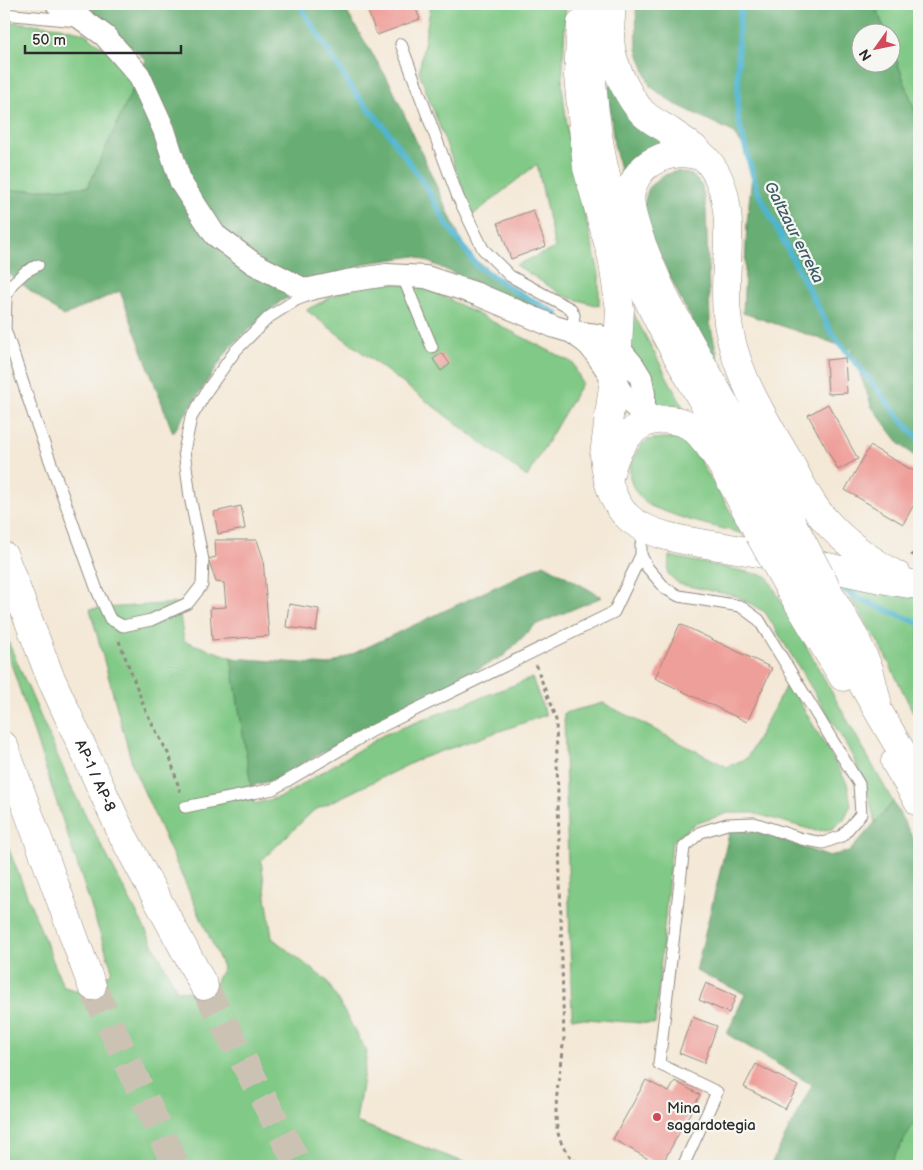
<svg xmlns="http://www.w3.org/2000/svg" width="923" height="1170" font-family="'Balsamiq Sans',sans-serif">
  <rect width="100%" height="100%" fill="#f6f6f2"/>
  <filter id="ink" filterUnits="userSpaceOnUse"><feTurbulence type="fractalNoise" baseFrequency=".02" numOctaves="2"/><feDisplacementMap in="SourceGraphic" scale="10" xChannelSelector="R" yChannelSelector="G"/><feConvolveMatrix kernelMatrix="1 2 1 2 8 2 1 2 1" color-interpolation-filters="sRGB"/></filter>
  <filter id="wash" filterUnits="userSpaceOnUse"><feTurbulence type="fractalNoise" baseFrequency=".0096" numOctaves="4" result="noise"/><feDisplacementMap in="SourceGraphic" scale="20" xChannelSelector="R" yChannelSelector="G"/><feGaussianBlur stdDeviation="1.12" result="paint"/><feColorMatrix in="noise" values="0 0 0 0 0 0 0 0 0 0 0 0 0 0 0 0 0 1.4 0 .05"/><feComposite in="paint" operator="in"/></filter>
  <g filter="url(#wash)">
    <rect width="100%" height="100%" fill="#f4e8d6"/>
    <path fill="#81c986" stroke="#567a58" d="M431,4h135l-4,82 9,71 28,116v33l-35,-10 -48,-31 39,-17 -18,-84 -64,51 -54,-143z
      M874,4h45v118l-28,-77 -1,-13h-4z
      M4,21l56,6 24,6 27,20 23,34 -46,100 -84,4z
      M377,283l42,1 154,79 9,20 -55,94 -221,-167 33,-17z
      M630,307l54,102 -29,-1 -27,-63z
      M666,438l22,3 56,93c-26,-7 -53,-12 -78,-22 -5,-2 -12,-4 -17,-7 -15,-11 -25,-29 -16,-47 10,-18 12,-19 33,-20z
      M669,556l98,20 126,226 -18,21 -9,-39 -19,-38 -82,-134 -29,-16 -57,-12 -11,-10z
      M842,585l77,13v126l-38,-77z
      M178,603l6,38 50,17 20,146 29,-8 100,-61 149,-57 14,37 -124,43 -109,53 -52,50 11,77 55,43 40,71 -11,70 118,44h-169l-29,-5 -45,5h-227v-329l59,149 29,11 20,-27 -108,-328v-10l68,157 105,201 33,4 13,-27 -90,-200 -43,-158z
      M788,682l59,101 4,22 -7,14 -12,10 -16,2 -63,-18h-25l-33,11 -23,18 -17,182 -83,-6 -8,-305 39,-10 124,64 20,-9z
      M919,1115v51h-31z"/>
    <path fill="#68ad73" stroke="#4a6c4f" d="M84,4h258l48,79 77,171 83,62 -135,-60 -48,7 -86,38 -51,46 -57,86 -53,-142 -57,25 -59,-46v-79l84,-4 58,-127z
      M636,4h238l12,28h-26v30h30l1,-17 28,77v338l-19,-16 -28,-37 -21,-58 -108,-36 4,-90 5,-48 -7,-27 -14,-17 -58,-28 -23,-17 -13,-37z
      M614,84l48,58 -10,5 -30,32 -8,-35 -7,-57z
      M677,171l15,4 10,11 4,23 4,114 10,43 -34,-56 -36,-75 -7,-28 6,-20 13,-11z
      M544,564l58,33 -67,28 -30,30 -143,75 -88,50 -23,6 -20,-128 98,7z
      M893,802l26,47v266l-31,51h-118l42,-81 -85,-51 18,-40 -49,-23 34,-141 29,2 68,24 22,-4z"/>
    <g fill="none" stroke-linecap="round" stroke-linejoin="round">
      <path stroke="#50b5cf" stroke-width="6" d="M299,4l53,85 33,39 40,57 21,38 30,42 37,25 44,24
        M741,4l-3,38v77l19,71 74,142 78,97 10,10
        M837,586l27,15 55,22"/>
    </g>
    <g id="blocks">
      <path fill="#ef9f9a" d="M365,4h49l6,15 -43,16z
        M533,210l13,36 -35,13 -13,-36z
        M442,353l8,11 -9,7 -8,-12z
        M845,358l2,35 -19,1 -2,-34z
        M828,404l30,55 -20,11 -30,-55z
        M870,446l49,28v22l-16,28 -58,-34z
        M241,506l4,23 -27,5 -4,-22z
        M215,540h42l6,18 6,78 -57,4 -2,-32 16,-1 -2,-24 -8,-1 -8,-23 8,-2z
        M289,604l30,5 -3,22 -30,-4z
        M680,624l92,44 -25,54 -92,-44z
        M706,983l30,13 -7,17 -30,-13z
        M692,1017l25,9 -13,37 -25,-10z
        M756,1064l42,22 -13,23 -41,-22z
        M646,1080l23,12 6,-11 25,14 -39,71 -48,-27z"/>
    </g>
  </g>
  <g filter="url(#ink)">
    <use href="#blocks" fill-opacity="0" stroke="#908a80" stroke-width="1"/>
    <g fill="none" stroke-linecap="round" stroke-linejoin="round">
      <path stroke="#ccc2b4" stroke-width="28" stroke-dasharray="28 14" stroke-linecap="butt" d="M92,986l84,180
        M204,986l95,180"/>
      <g stroke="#908a80" stroke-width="13">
        <path id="service" d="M4,14l73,7
          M401,44l57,153 25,52 27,27 61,33 3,6 -2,17
          M38,265l-13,7 -13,12 -6,12 -1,33 31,93 61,168 13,29 13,7 28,-6 37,-17 14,-18 1,-25 -13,-63 -6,-46 7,-33 17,-29 28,-39 33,-33 27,-17 16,-6
          M402,275l30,72
          M641,555l6,12 19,22 13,7 61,10 19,14 100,164 2,30 -19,22 -19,7 -21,-4 -48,-16 -27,1 -26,8 -17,15 -25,217 58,28 -34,74
          M185,807l88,-18 99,-58 242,-119 27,-57v-10l4,-17"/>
      </g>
      <g stroke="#908a80" stroke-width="24">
        <path id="minor" d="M57,4l10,4 38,28 34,39 25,55 17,53 34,52 38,28 52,27 42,-9 40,-6 39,2 51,17 78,33 17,5 25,3 21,12 15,18 8,13 3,16v20l-3,11
          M572,332c5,4 11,8 16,12 23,25 30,58 64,74"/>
      </g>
      <g stroke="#908a80" stroke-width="29">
        <path id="tertiary" d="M612,4c-1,15 -4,33 0,49 4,18 18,47 31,60 6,6 15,11 22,15 21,14 44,27 54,51 18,42 3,91 8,135 5,55 36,103 63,149 11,20 20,41 36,58 20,23 45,40 72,55
          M581,23l-3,53 9,92 25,89 8,52 -2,38 -14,108c2,22 7,47 24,62 23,21 68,25 97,30 32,6 63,11 94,18 33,8 66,16 100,20
          M703,157c-18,-6 -34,-5 -51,5 -11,6 -19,18 -21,30 -5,25 26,88 37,112l130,230
          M610,474c3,-18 16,-42 33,-50 15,-7 38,-6 51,5 26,24 47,73 65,105
          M789,588l54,89
          M827,589l29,51 13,29 8,32
          M895,762l24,40"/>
      </g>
      <g stroke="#908a80" stroke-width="29">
        <path id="secondary" d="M594,4c-11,102 14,212 58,304 15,31 32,60 49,90 25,45 50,90 75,135
          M807,589l112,192"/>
      </g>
      <g stroke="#908a80" stroke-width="29">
        <g id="motorway">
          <path id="s1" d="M4,556l45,118 74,162 81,150"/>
          <path d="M4,746l88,240"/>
        </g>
      </g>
      <path stroke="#908a80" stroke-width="3" stroke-dasharray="4 4" stroke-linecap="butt" d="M911,554l8,3
        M119,641l28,73 23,43 10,35
        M536,665l20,55 8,321c-3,14 -4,28 -6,42 -3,32 -7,65 25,83"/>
      <use href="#service" stroke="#fff" stroke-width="11"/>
      <use href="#minor" stroke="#fff" stroke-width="22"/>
      <use href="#tertiary" stroke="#fff" stroke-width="28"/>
      <use href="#secondary" stroke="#fff" stroke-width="28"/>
      <use href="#motorway" stroke="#fff" stroke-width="28"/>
      <g stroke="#908a80" stroke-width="29" stroke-linecap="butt">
        <path id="tertiary-bridge" d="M759,534l30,54
          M798,534l29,55"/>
      </g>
      <g stroke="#908a80" stroke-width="29" stroke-linecap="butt">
        <path id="secondary-bridge" d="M776,533l31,56"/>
      </g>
      <use href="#tertiary-bridge" stroke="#fff" stroke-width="28"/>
      <use href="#secondary-bridge" stroke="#fff" stroke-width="28"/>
    </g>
  </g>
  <circle fill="#d1495b" stroke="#f6f6f2" stroke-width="2" cx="657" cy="1117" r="5"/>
  <g text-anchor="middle" stroke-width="4.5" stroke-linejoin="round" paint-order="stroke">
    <g font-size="15" fill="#2b2b2b" stroke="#f6f6f2">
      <text dy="5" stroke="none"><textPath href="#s1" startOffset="238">AP-1 / AP-8</textPath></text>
    </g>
    <g font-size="15" fill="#2b2b2b" stroke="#f6f6f2" text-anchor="start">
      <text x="667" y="1113">Mina<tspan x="667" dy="17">sagardotegia</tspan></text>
    </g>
    <g font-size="16" font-style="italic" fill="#385b64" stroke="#f6f6f2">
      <text transform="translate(795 232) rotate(63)" y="6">Galtzaur erreka</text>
    </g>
  </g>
  <rect width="923" height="1170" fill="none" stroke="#f6f6f2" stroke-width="20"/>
  <g transform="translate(876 48) rotate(237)"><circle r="24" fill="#f6f6f2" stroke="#a5a5a2"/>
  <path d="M0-4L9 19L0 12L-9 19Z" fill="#d1495b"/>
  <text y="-8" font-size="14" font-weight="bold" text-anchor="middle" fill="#2b2b2b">N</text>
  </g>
  <path d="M25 45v8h156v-8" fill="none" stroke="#2b2b2b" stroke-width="2.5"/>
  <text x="32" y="45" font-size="15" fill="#2b2b2b" stroke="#f6f6f2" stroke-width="4" paint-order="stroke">50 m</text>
</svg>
